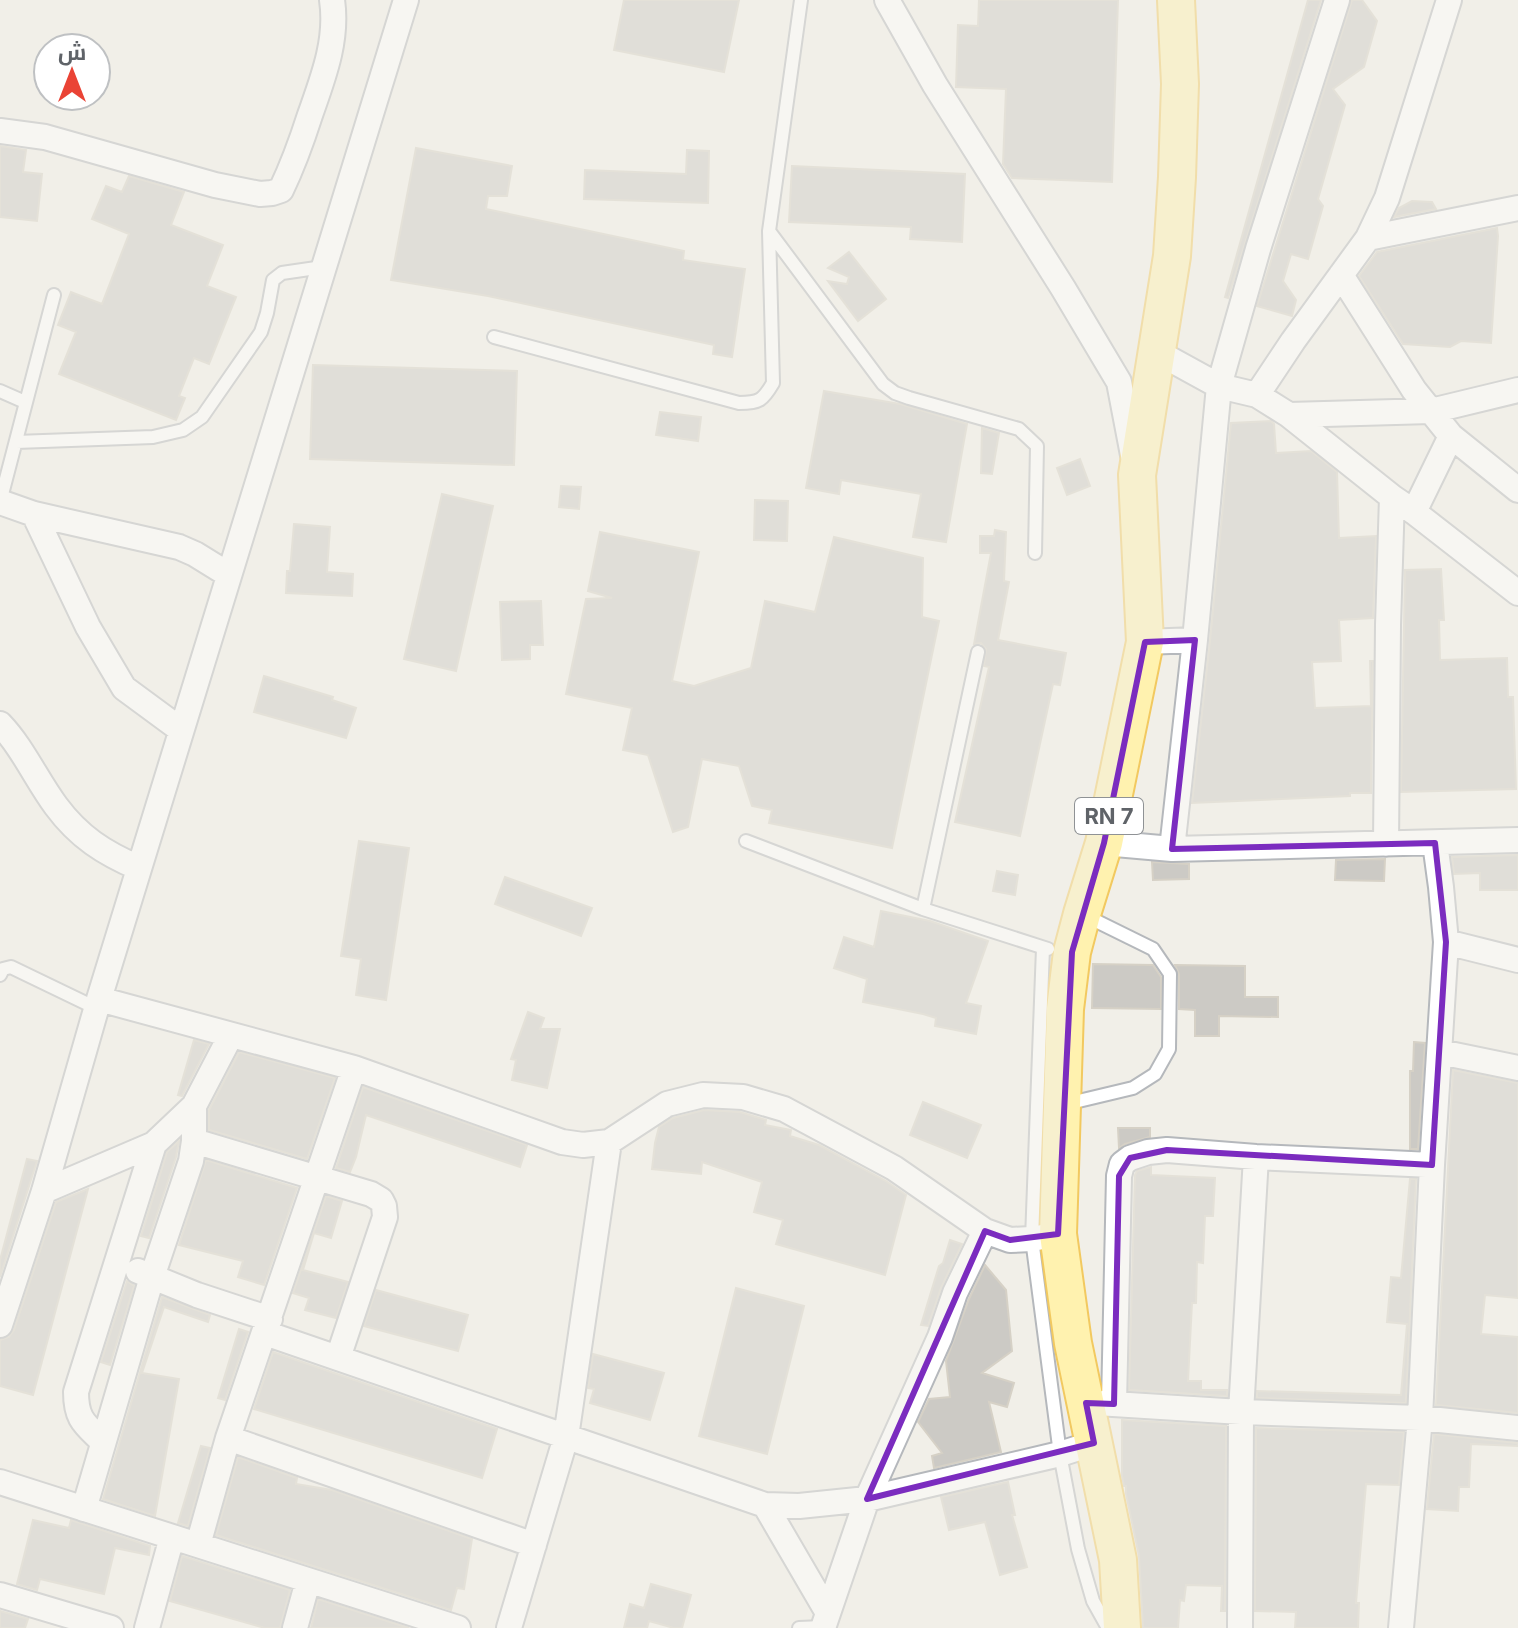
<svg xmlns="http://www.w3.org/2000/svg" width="1518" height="1628" font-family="Inter,Cairo,sans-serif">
  <rect width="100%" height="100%" fill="#f1efe8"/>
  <path fill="#cccac5" stroke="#d6d1c6" stroke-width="2" d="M624,0h115l-15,72 -110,-22z
    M979,0h139l-6,182 -100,-4 -9,-14 3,-75 -50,-2 2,-62 20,1z
    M1308,0h13l-93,298 -3,-1z
    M1352,0h10l15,21 -13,46 -31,22 12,16 -27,94 5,7 -15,53 -17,-5 -8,27 13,19 -4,16 -35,-10z
    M0,146l26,4 -3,22 19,2 -5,47 -37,-4z
    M416,148l96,18 -5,30h-19l-2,13 198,42 -1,9 62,9 -13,88 -19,-3 1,-9 -226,-49 -97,-16z
    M687,150l22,1 -1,52 -124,-4 1,-29 101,4z
    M792,166l173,8 -3,68 -52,-3 1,-12 -122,-5z
    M129,176l55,16 -13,33 52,20 -16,41 29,11 -27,67 -15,-6 -15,38 6,2 -9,22 -117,-46 17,-42 -18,-7 13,-33 31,12 27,-70 -37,-15 14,-33 16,6z
    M1412,201l20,1 4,7 -42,8 5,-9z
    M1497,228l1,8 -7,107 -30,-2 -11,6 -47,-3 -44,-68 18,-24z
    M849,252l37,47 -28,22 -30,-40 19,3 2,-7 -21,-9z
    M313,365l204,6 -3,94 -204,-6z
    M824,391l76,13 67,20 -21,118 -33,-5 8,-43 -80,-14 -2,14 -33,-6z
    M660,412l41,5 -3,24 -42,-6z
    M1271,421l3,3 2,29 35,-2 26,21 2,66 37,-2 -3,82 -34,2 2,41 -29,1 3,46 56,-2 -1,-45h3l-2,132h-21v3l-158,7 18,-162 21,-218z
    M982,428l17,5 -7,41 -11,-1z
    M1080,459l10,27 -23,9 -10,-27z
    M561,486l20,1 -2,22 -20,-2z
    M442,494l51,12 -37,165 -52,-12z
    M755,500l33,1 -1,40 -33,-1z
    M294,524l36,3 -3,45 26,2 -1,22 -66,-3 1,-22h3z
    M995,530l11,2 -2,49 5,1 -11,58 68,13 -6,32 -7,-1 -33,152 -65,-14 34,-155 -5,-1 2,-17 -5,-6 -7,1 17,-91h-11v-17h14z
    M600,532l99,20 -27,129 22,5 57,-18 14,-67 50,11 19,-75 89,21 -1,59 17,4 -47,227 -123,-25 3,-13 -20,-4 -13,-40 -37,-7 -14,68 -15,5 -25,-77 -25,-5 9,-42 -66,-14 20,-95 26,-1 -24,-7z
    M1441,569l3,51h-5l1,40 67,-2 1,39h5l3,92 -115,3 4,-222z
    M541,601l2,44h-13v14l-28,1 -2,-58z
    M264,676l69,21 -1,3 24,8 -10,30 -92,-26z
    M359,841l50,7 -23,152 -30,-5 5,-36 -20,-3z
    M1518,855v35h-38v-17l-26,1 -2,-17z
    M1385,859l-1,22 -49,-1 1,-20z
    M1152,862l37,2v15l-36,1z
    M997,871l21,4 -3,20 -22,-4z
    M505,877l87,31 -11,28 -86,-32z
    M881,911l49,10 58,20 -22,62 15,3 -5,28 -41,-8 1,-8 -13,-4 -60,-12 4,-23 -33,-11 10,-31 30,10z
    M1093,964l60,1 8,12v32l-69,-1z
    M1175,965l70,1v31h33v20l-59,-1v20h-24v-26l-16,-1v-35z
    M528,1012l16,6 -4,11h20l-13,59 -35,-8 4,-20 -5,-1z
    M194,1040l15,4 -27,52 -4,-1z
    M1414,1042l11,1 -7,106h-8v-78h3z
    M239,1052l96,26 -28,81 -98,-29v-20z
    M1453,1070l65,13v215l-33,-3 -4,39 37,3v76l-82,-8z
    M363,1087l164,58 -7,22 -154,-52 -10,42 -6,15 -14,-4z
    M923,1102l58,23 -14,33 -57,-23z
    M704,1110l36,2 26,8 -1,5 26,5 -1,6 29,9 67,36 20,14 -21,80 -109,-31 7,-24 -29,-8 8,-30 -60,-20 -1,12 -49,-5 3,-26 4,-16 14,-9z
    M1118,1128h32v9l-25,7 -6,4z
    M179,1141l-3,16 -27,81 -8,-2 26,-84z
    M27,1159l10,2 -37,116v-17z
    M206,1160l91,28 -33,97 -26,-8 5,-16 -64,-16z
    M1151,1167v8l64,3 -2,38h-8l-2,47 -6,-1 -1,41h-4l-4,78h13v9h26v6l-98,-6 6,-215 2,-4z
    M1410,1179h6l-10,224 -149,-5v-7l144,4 6,-71 -20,-2 4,-45 10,1z
    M88,1189l-55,206 -33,-9v-46l9,-3 5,-7 42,-128z
    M326,1196l16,5 -11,37 -17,-5 -11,37 45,12 -12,36 -31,-8 4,-12 -16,-5z
    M950,1240l12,4 -21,44 -13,38 -7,-1 18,-59 4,-3z
    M985,1265l21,25 6,61 -30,22 32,10 -7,24 -18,-5 12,50 -67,16 -2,-12 10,-3 -24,-31 11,-23 21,-2 -4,-36 23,-62z
    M127,1281l7,5 -24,79 -9,-3z
    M736,1288l68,18 -37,148 -68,-18z
    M376,1290l92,25 -10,36 -94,-25z
    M162,1297l48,18 -2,7 -44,-15 -22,66 37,6 -24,137 -52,-17z
    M239,1329l9,3 -23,68 -7,-2z
    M273,1352l224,77 -15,49 -228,-69z
    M593,1354l71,19 -14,47 -60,-17 4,-14 -6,-1z
    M1122,1420l104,6 -1,185h-4l1,-25 -36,-1 -2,16 -4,-1 -2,28h-35l-4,-72 -13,-62v-8h-2l-2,-10z
    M1256,1428l148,4 -5,53 -33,-1 -10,119h3l-1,25h-63l1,-16 -41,-1z
    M1434,1434l84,9v3l-47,-2 -2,43h-10l-1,24 -31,-2z
    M201,1446l9,2 -22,78 -10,-3z
    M238,1457l59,21 -1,6 36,6 140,49 -8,50 -7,-1 -6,22 -235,-75z
    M1008,1482l7,33h-3l15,52 -27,8 -15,-53 -36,8 -8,-33z
    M33,1520l36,8 2,-8 79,26 -1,9 -34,-7 -11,46 -64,-15 -3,11 -20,-6z
    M182,1556l108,34 -10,38h-15l-95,-27z
    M651,1584l40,11 -9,33h-8l-25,-7 -2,7h-23l6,-24 14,4z
    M318,1599l91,29h-98z
    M0,1611l28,8 -3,9h-25z"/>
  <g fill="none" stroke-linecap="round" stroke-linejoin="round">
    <g stroke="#b5b8bc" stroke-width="16">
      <path id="lane" d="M769,231l114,153 12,9 14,5 110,31 18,17 -2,107
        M494,337l245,66c21,0 24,-3 34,-20l-4,-152 32,-231
        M0,391l25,11
        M16,442l137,-5 30,-7 19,-13 59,-85 6,-19 6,-33 9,-7 41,-6
        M0,502l54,-207
        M746,841l177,68 125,40
        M923,909l55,-257
        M1043,948l-11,291 28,215 18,95 15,52 15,27
        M0,975l3,-6 8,-2 85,41
        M1066,1104l67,-16 22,-14 14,-25 1,-75 -17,-25 -69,-34
        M799,1628l24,-1"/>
    </g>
    <g stroke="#b5b8bc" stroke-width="28">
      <path id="street" d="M887,0l48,85 128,203 56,94 14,73
        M0,131l45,6 170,48 45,9 12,-1 9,-3c12,-25 21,-50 29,-75 13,-37 28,-75 22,-115
        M1368,238l150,-30
        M1341,275l73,115 37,46 67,54
        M1157,352l62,34 38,9 32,20 103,82 22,15 104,81
        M1257,395l36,-54 75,-103 19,-40 62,-198
        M1289,415l142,-4 87,-21
        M0,502l34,12 145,33 16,7 34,21
        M1414,512l37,-76
        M34,514l54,113 36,61 57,42
        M1145,642l50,-2
        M0,724c23,24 36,55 56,82 23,31 48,47 83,62
        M1104,843l68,6 346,-9
        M1386,844l2,-219 4,-128
        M1172,849l23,-209 24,-254 39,-137 79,-249
        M1446,942l72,18
        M99,999l255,69 208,74 21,3 26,-3 58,-38 36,-9 40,2 41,12 110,59 91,63 25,9 22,-1 26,-5
        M1440,1052l78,16
        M194,1141l177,53 10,6 3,6 1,11 -47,141
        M1432,1165l14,-223 -5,-55 -6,-44
        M44,1191l110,-47 40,-38 37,-71
        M138,1271l59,24 73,24
        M0,1325l44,-134 55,-192 307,-999
        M265,1333l500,172 34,1 68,-7 193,-45 34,-11
        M1097,1403l144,9 179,6 98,10
        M1114,1404l5,-228 3,-12 8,-6 18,-6 19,-2 89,7 176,8 -12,253 -19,210
        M228,1438l306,107
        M103,1442c-18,-18 -27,-22 -27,-50l78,-248
        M0,1482l458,146
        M765,1505l63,108
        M84,1509l68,-232 39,-116 3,-20v-35
        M198,1545l30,-107 126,-370
        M0,1595l111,33
        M147,1628l25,-91
        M295,1628l13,-47
        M509,1628l57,-191 43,-295
        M823,1628l44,-129 73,-162 15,-44 30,-62
        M1240,1628l1,-216 15,-255"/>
    </g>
    <g stroke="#f2c960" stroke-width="40">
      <path id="primary" d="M1122,1628l-4,-68 -45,-217 -15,-109 7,-225 7,-57 10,-38 22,-71 41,-201 -8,-167 35,-219 5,-79 3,-93 -4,-84"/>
    </g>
    <use href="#lane" stroke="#fff" stroke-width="12"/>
    <use href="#street" stroke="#fff" stroke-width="24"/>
    <use href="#primary" stroke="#fff2af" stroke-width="36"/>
  </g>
  <path d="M0 0H1518V1628H0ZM1195,640l-23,209 263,-6 11,99 -14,223 -265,-15 -37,8 -11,18 -5,228 -28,-1 8,40 -227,56 118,-268 25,9 48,-6 14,-282 32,-109 41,-201z" fill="#f1efe8" fill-opacity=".55" fill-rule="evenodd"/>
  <path fill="none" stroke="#7b2cbf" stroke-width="6" stroke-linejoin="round" d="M1195,640l-23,209 263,-6 11,99 -14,223 -265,-15 -37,8 -11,18 -5,228 -28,-1 8,40 -227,56 118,-268 25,9 48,-6 14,-282 32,-109 41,-201z"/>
  <g text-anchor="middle" stroke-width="7" stroke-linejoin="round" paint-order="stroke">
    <rect fill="#fff" stroke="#8f9295" stroke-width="2" x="1075" y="798" width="68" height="36" rx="6"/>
    <g font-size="22" font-weight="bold" fill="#5f6368">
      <text x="1109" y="824">RN 7</text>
    </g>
  </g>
  <g transform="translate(72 72)"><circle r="38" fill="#ffffff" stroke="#bfc1c3" stroke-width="2"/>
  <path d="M0-6L14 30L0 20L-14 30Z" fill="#ea4335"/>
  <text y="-12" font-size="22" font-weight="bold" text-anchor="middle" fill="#5f6368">ش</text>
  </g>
</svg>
